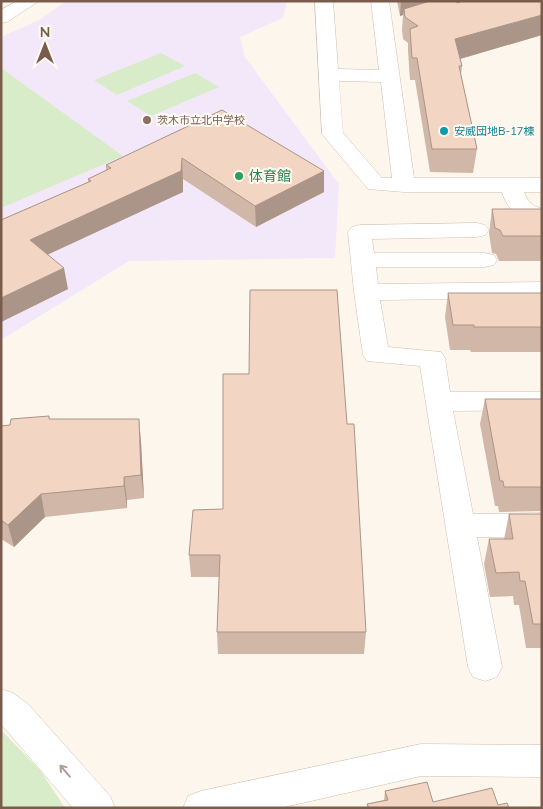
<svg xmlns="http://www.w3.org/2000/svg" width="543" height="809" font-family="Mulish,'Noto Sans JP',sans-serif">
  <rect width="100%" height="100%" fill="#fdf6ec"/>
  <path fill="#f3e8fa" d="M66,1h221l-4,17 -43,19 5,20 94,127 -4,74 -206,3 -128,79v-303l40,-18z"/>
  <path fill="#d8ecc9" d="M161,53l24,13 -68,29 -23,-15z
    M1,68l122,88 -122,52z
    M195,73l24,14 -68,29 -24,-15z
    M1,730l39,40 25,38h-64z"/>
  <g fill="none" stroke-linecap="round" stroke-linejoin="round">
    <g stroke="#d1beb0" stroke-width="1">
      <path id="minor" d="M17,1h22l-32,21 -6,1v-13z
        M315,1h18l5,68 41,1 -8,-69h18l25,177h128v14h-18c4,9 7,15 18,16v14c-21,-2 -34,-10 -40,-30h-98l-36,-3 -46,-55zM339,81l42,1 11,96h-10l-39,-45z
        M477,223l8,2 4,5 -4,5 -8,2 -105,2 2,14h111l9,2 3,5 -3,5 -9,2h-109l2,17 164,-2v16l-162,2 8,47 53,5 4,6 5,34h92v18l-89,1 20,103 69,-1v24h-65l25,130 -5,10 -12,4 -12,-4 -5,-10 -48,-301 -53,-5 -4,-6 -9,-63 -6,-60 4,-5 8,-2z
        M1,689l12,4 15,11 82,92 5,12h-42l-72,-84z
        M421,744l121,1v32l-121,-1 -141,32h-97l5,-12 13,-5z"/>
    </g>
    <use href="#minor" fill="#fff" fill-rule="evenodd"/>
  </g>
  <path fill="#d1b7a8" d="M397,1h60v2l85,32 -82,24 2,7 -1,9 16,74 -4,24 -43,-1 -15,-92h-5l-2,-29v-8l-5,-4 -1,-9 1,-15 -3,1z
    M222,110l102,61v21l-68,35 -73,-48v13l-135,62 20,35 -67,33v-102l87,-38v-3l18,-9v-5z
    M492,209h50v52h-43l-3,-7 -4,-1 -3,-20z
    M448,293h94v59h-71l-1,-2h-20l-5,-33z
    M249,374l98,50 19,208 -2,22h-146l-1,-22 2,-55h-28l-2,-22 34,-46z
    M485,399h57v112l-43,1 -1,-6h-3l-15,-82z
    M49,416l1,3 91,23 3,56 -17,2v8l-82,9 -31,30 -13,-8v-113l9,-1z
    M509,514h33v134h-16l-7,-43h-5l-1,-9 -23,1 -6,-33 5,-25h15z
    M385,791l48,11 65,3 11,3h-142v-4l17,-4z"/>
  <path fill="#aa9588" d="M401,1h47l-44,8 -1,6 -3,1z
    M542,15v20l-89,26 2,-22z
    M182,158l1,21v13l-149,69 -4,-21z
    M324,171v21l-68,35 -1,-21z
    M64,268l4,21 -67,33v-24z
    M139,419l2,23 3,56 -3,-23z
    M124,477l3,23v8l-3,-22z
    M41,494l4,23 -31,30 -6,-22z"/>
  <path fill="#f3d5c3" stroke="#aa9588" d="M430,1h27v2l6,-2h79v14l-87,24 7,27h-3l18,83h-45l-15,-91h-5l-2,-29 8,-3 -13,-9 -1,-8z
    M222,110l102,61 -69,35 -73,-48 -1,13 -151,69 34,28 -63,30v-78l90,-39 -3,-2 23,-11 -5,-3z
    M492,209h50v27h-39l-3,-6 -5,-2z
    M250,290h87l10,134h7l12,208h-149l3,-77h-31l4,-45 30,-1v-135h26z
    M448,293h94v34h-68v-2h-21z
    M485,399h57v88h-38l-1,-6h-3z
    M49,416v3h90l2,56 -17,2v9l-83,8 -33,31 -7,-5v-94l9,-1 1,-6z
    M509,514h33v110h-9l-8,-43h-5l-1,-9 -23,1 -7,-34h24z
    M427,782l6,20 59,-14 6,17 9,-2 2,5h-140l-2,-4 21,-4 -3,-9z"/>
  <defs><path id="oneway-shaft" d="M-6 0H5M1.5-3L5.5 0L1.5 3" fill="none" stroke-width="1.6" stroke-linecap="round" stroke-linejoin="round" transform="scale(1.25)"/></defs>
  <use stroke="#af9d94" href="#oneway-shaft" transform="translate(65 771) rotate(-131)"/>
  <circle fill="#8d6e63" stroke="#fffaf3" stroke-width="2" cx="147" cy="120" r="5"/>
  <circle fill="#0f9aa8" stroke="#fffaf3" stroke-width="2" cx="444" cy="131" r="5"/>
  <circle fill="#2e9e5b" stroke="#fffaf3" stroke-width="2" cx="239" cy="176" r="5"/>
  <g text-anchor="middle" stroke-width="4" stroke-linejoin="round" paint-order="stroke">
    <g font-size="11" fill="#785e54" stroke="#fffaf3" text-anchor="start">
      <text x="157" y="124">茨木市立北中学校</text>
    </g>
    <g font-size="11" fill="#0d838f" stroke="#fffaf3" text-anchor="start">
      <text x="454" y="135">安威団地B-17棟</text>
    </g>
    <g font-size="14" fill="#27864d" stroke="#fffaf3" text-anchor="start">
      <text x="249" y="181">体育館</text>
    </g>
  </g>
  <rect width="543" height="809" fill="none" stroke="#7a5c4d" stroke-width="5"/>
  <g transform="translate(45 45)" stroke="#fffaf3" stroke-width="4" paint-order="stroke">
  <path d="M0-4L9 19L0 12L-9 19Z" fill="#7a5c4d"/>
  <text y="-8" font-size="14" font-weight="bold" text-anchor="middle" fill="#7a5c4d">N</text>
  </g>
</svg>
